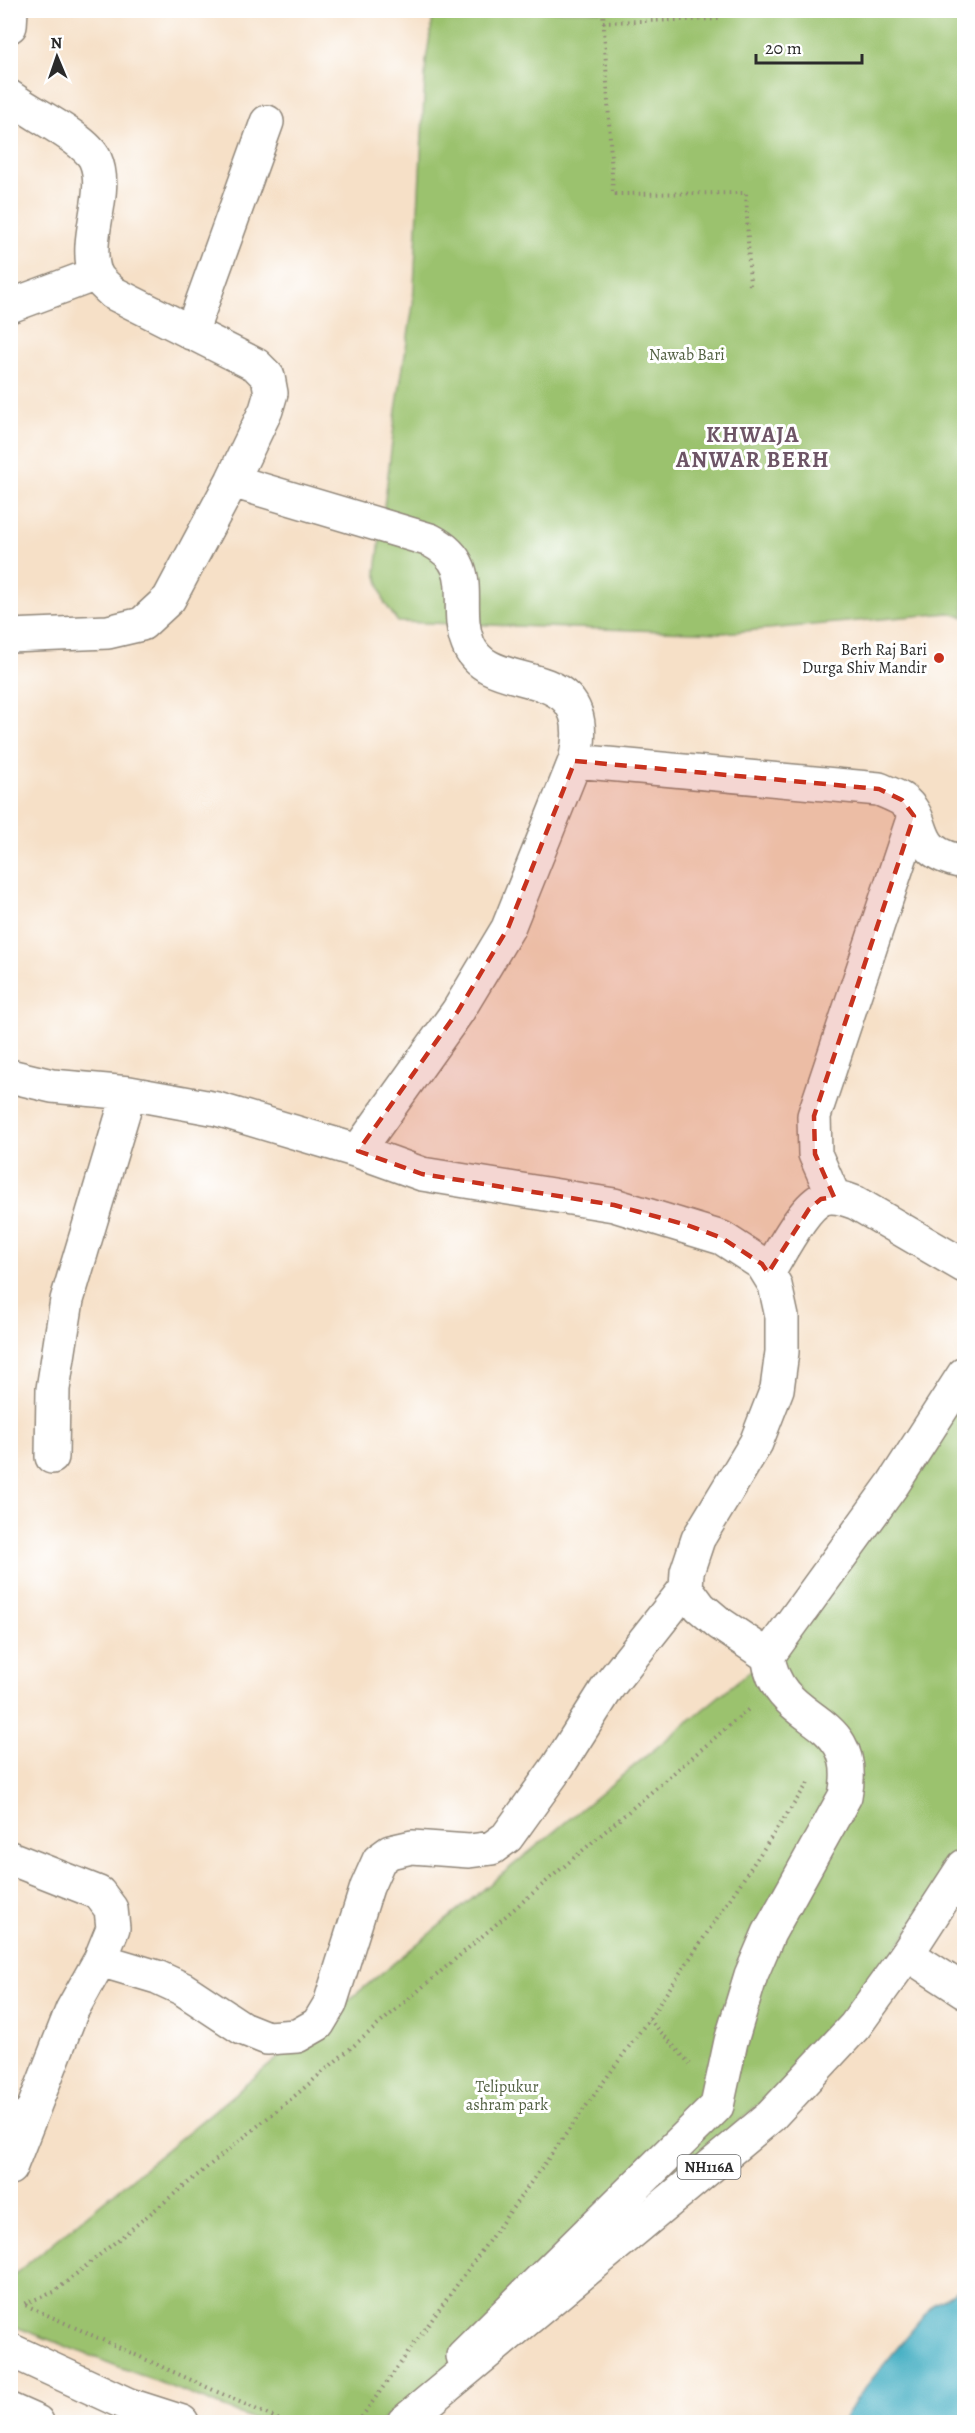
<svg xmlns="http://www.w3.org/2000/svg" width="975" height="2433" font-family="Alegreya,serif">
  <rect width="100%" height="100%" fill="#fff"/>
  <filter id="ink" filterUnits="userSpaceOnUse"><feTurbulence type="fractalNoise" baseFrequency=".0167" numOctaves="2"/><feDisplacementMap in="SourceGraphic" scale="12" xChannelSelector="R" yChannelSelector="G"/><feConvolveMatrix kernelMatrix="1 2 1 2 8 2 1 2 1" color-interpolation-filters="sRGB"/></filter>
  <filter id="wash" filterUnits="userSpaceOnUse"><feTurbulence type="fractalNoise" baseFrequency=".008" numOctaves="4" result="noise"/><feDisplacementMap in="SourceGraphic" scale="24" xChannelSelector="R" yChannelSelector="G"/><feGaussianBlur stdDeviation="1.35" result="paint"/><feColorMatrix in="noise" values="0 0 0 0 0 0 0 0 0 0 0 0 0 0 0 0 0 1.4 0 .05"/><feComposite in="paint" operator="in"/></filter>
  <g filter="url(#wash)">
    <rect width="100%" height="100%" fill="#f6e0c7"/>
    <path fill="#9bc26e" stroke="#63764c" stroke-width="1.5" d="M434,11h530v606l-15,-4 -226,20 -325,-11 -14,-20 -8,-30 20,-162 17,-105 13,-245z
      M964,1373v473l-120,182 -221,197 -242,197h-120l-250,-97 -1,-47 758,-622z"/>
    <path fill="#45afc3" stroke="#386d77" stroke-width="1.5" d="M957,2291l7,2v129h-122l13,-22 79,-97z"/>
  </g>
  <g filter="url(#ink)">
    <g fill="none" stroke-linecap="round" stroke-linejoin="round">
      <g stroke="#908679" stroke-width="36">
        <path id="minor" d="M10,26l1,-16
          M10,97c21,16 75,41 85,62 15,33 -12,78 0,114 3,7 13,15 18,20l143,72 12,12 3,16 -5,17 -34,71 -63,118 -27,25 -34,8 -98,4
          M10,306l86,-32
          M191,333l76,-211
          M232,481l198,59c51,26 22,63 38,104 21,56 132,9 107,117l-67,167 -50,83 -100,140
          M575,761l304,28c7,3 15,6 22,10 31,22 5,52 63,63
          M10,1076l42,10 77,7 88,16 141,42 64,23 192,31 108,33 40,26 13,21 7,32v35l-5,37 -21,54 -58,96 -11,33 -1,16 14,19 19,16 49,33
          M834,1197l-19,-43 -1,-38 100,-300
          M768,1273c11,-18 36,-68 56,-75 11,-3 22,1 32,5l108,63
          M52,1457l1,-68 14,-89 62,-207
          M10,1858l89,35 12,16 2,19 -13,32 -28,50 -45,115
          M907,1954l57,37
          M100,1960l57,17 26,12 59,39 25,10 30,-2 21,-12 12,-20 37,-117 12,-27 11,-8 22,-5 57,4 23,-3 15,-11 51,-71 50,-79 78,-99
          M10,2117l17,8 -17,43
          M463,2356l254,-250 14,-65 20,-66 18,-42 76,-137c17,-86 -67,-67 -77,-140l125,-172 71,-110"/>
      </g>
      <g stroke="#908679" stroke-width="36">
        <path id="secondary" d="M10,2350l119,55 53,17"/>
      </g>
      <g stroke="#908679" stroke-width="36">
        <path id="trunk" d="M10,2410l27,12
          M404,2422l367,-306 84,-90 52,-72 57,-88"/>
      </g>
      <path stroke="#908679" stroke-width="4" stroke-dasharray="1.5 4.5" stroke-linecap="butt" d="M603,10l10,184 133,-1 4,95
        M603,22l116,-3
        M649,2019l41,45
        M284,2422l-261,-118 31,-12 243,-198 454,-387
        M358,2422l291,-403 161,-239"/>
      <use href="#minor" stroke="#fff" stroke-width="33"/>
      <use href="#secondary" stroke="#fff" stroke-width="33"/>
      <use href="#trunk" stroke="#fff" stroke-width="33"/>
    </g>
  </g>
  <path fill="#c8321e" fill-opacity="0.2" stroke="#c8321e" stroke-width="4.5" stroke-dasharray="12 8" stroke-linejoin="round" d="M575,761l304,28 23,11 12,16 -100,300 1,38 19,43 -13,2 -12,10 -41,64 -6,-9 -40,-26 -35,-13 -73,-20 -192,-31 -64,-23 100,-140 50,-83z"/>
  <circle fill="#c8321e" stroke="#fff" stroke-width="2" cx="939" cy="658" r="6"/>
  <g text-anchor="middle" stroke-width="6" stroke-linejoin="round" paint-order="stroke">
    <rect fill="#fff" stroke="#6b6b6b" stroke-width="1.5" x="677.5" y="2155" width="63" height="24" rx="4.5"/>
    <g font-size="15" font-weight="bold" fill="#2b2b2b">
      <text x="709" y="2172">NH116A</text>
    </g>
    <g font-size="16" fill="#526042" stroke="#fff">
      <text x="687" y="360">Nawab Bari</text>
      <text x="507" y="2092">Telipukur<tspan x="507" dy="18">ashram park</tspan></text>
    </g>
    <g font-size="16" fill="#2b2b2b" stroke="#fff" text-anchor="end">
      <text x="927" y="655">Berh Raj Bari<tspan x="927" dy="18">Durga Shiv Mandir</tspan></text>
    </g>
    <g font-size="22" font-weight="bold" letter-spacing="1.5" fill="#6e5566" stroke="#fff">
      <text x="753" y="442">KHWAJA<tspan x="753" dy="25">ANWAR BERH</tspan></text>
    </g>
  </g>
  <rect width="975" height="2433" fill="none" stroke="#fff" stroke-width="36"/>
  <g transform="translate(57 57) rotate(358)" stroke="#ffffff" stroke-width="4.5" paint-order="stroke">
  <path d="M0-4.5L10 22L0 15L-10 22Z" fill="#2b2b2b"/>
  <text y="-9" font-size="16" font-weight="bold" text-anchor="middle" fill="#2b2b2b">N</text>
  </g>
  <path d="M756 54v9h106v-9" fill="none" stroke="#2b2b2b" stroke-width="3"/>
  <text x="765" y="54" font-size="18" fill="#2b2b2b" stroke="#ffffff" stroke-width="4.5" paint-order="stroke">20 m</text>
</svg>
